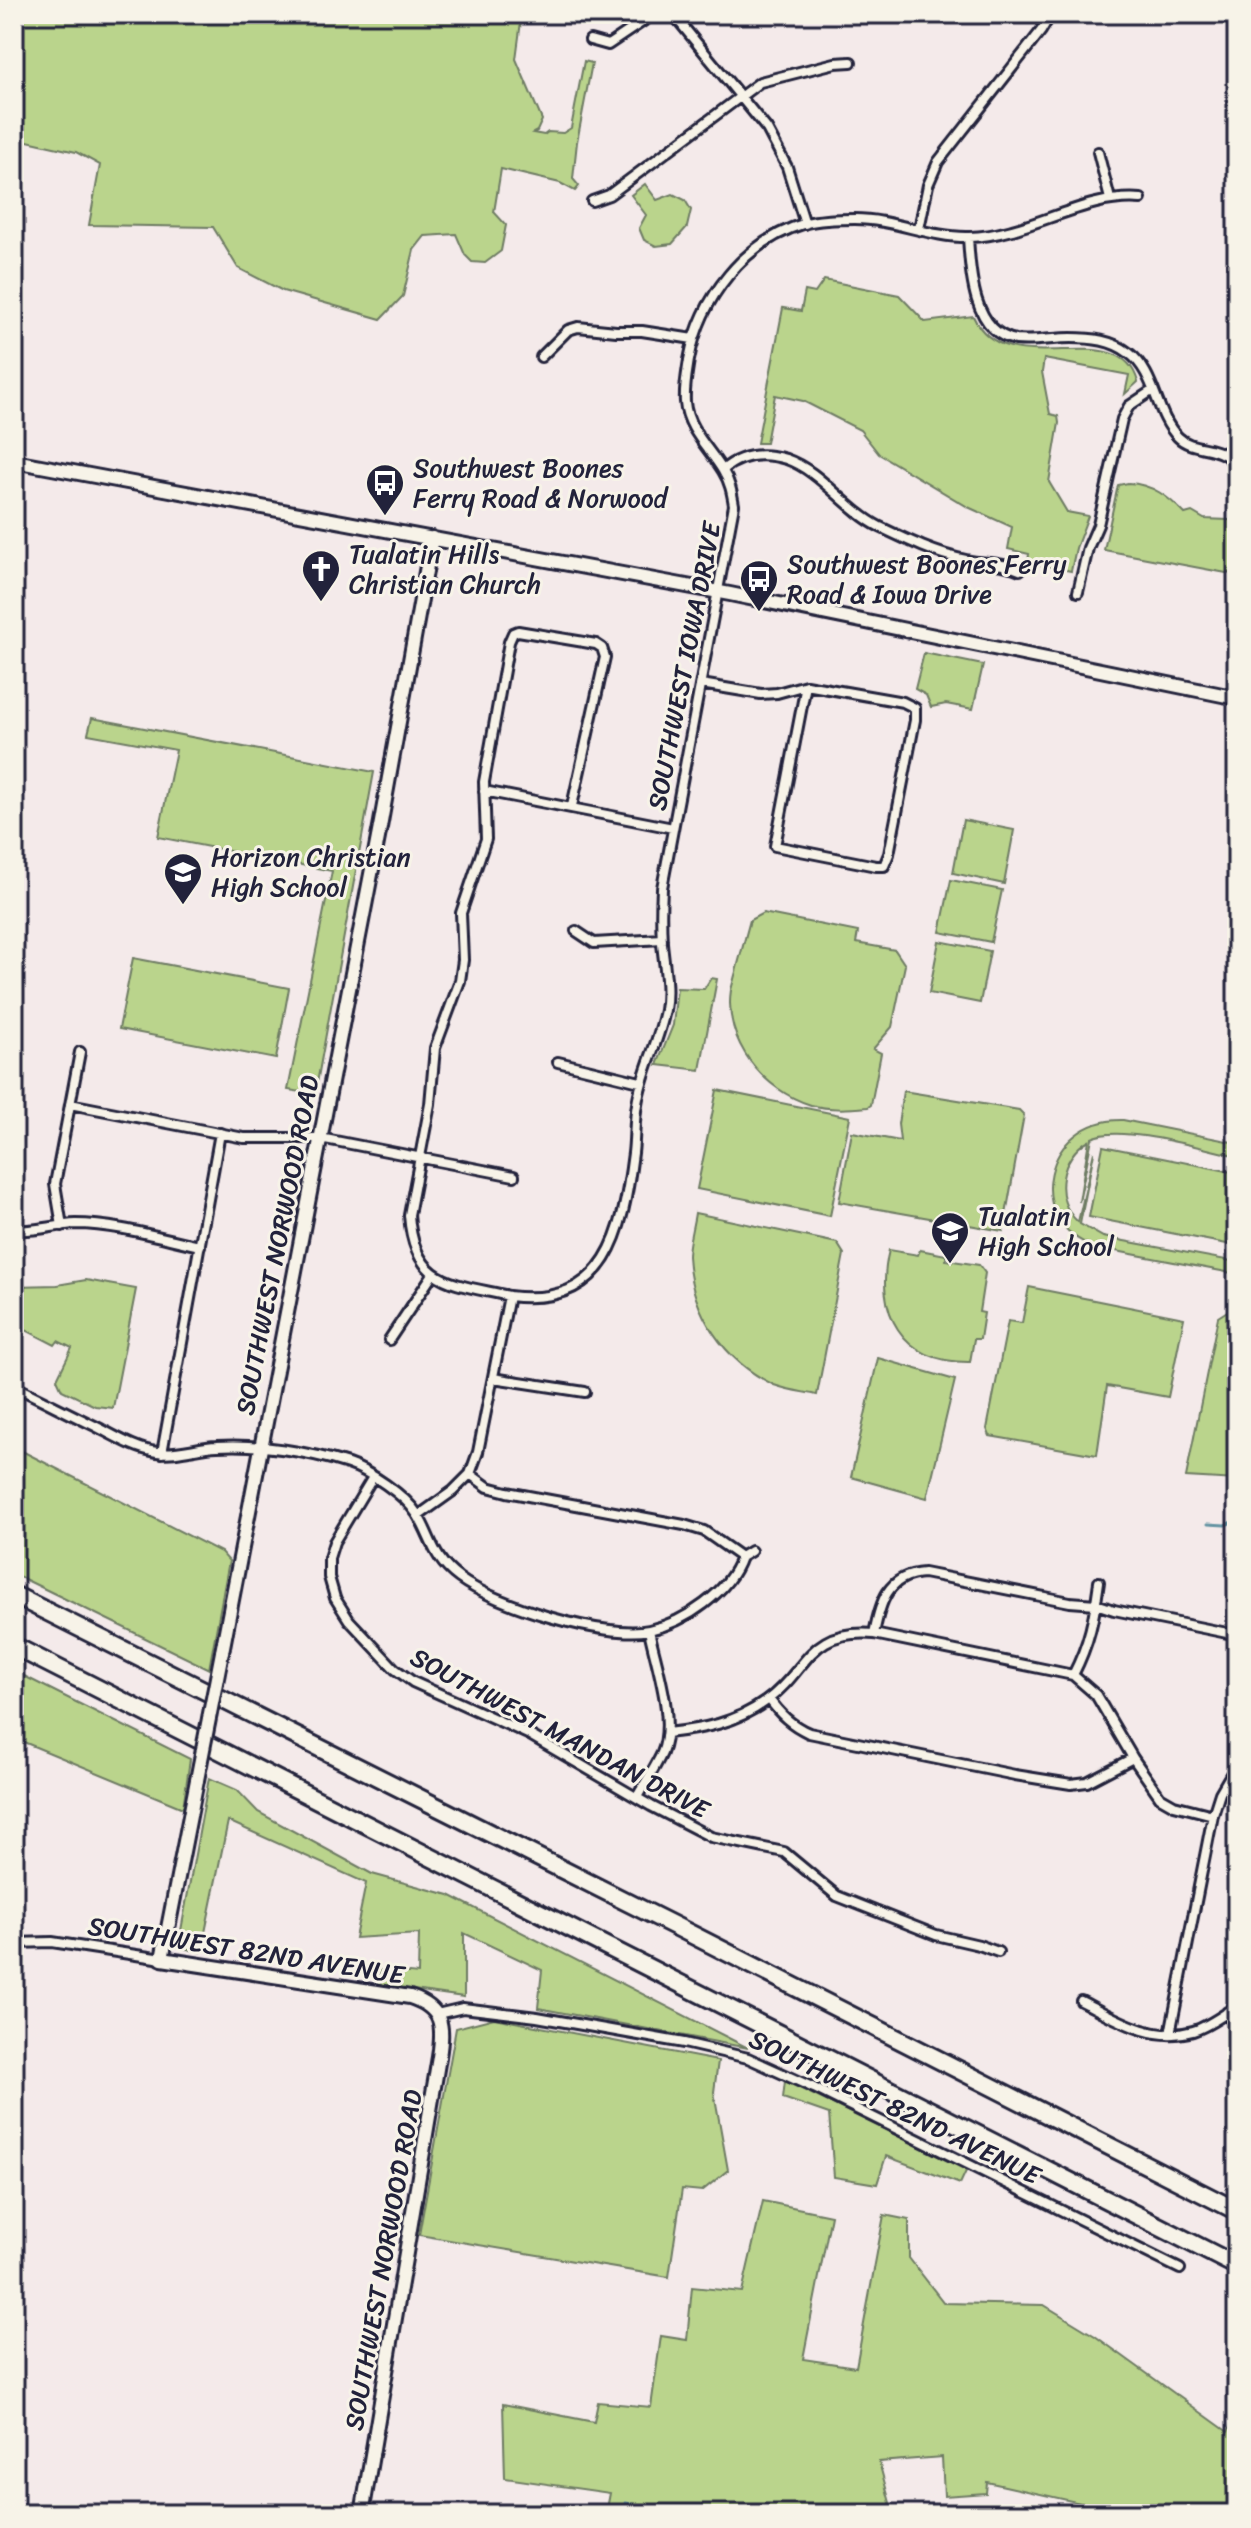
<svg xmlns="http://www.w3.org/2000/svg" width="1251" height="2528" font-family="Sriracha,sans-serif">
  <rect width="100%" height="100%" fill="#f4eaea"/>
  <filter id="ink" filterUnits="userSpaceOnUse"><feTurbulence type="fractalNoise" baseFrequency=".0125" numOctaves="2"/><feDisplacementMap in="SourceGraphic" scale="16" xChannelSelector="R" yChannelSelector="G"/><feConvolveMatrix kernelMatrix="1 2 1 2 8 2 1 2 1" color-interpolation-filters="sRGB"/></filter>
  <g filter="url(#ink)">
    <path fill="#bad48c" stroke="#6e7b64" stroke-width="2" d="M14,14h508l-6,45 26,61 -5,11 -4,2 11,2 4,-3 15,1 8,-5 13,-67 8,2 -15,79 -4,37 6,7 -4,5 -15,-8 -59,-14 -7,43 12,13 -5,26 -16,12 -13,-1 -7,-7 -9,-21 -31,2 -11,14 -11,46 -22,23 -98,-28 -45,-23 -25,-41 -124,-2 11,-60 -24,-13 -62,-14z
      M645,184l12,16 16,-6 12,6 6,10 -4,17 -15,17 -16,2 -12,-6 -5,-12 7,-13 -15,-20z
      M824,280l75,15 26,27 48,-6c33,72 147,-3 165,66l-13,12 4,-19 -85,-16 -2,13 8,42 8,2 1,7 -10,59 18,30 21,4 -12,32 -5,23 -43,-9 1,-8 -21,-5 4,-22 -44,-20 -89,-53 -19,-24 -57,-29 -28,-6 -9,48h-9l26,-135 18,3 4,-20 10,2z
      M1128,483c24,1 41,14 57,31l7,-2 12,7 25,1 8,5v50l-133,-25 14,-65z
      M924,653l59,12 -10,44 -27,-5 -15,3 -5,-12 -11,-6z
      M92,718l282,54 -59,322 -27,-4 44,-219 -174,-34 18,-87 -88,-16z
      M963,820l51,10 -10,54 -51,-11z
      M951,880l51,10 -11,52 -51,-10z
      M763,913l95,19 -2,11 39,7 10,15 -13,62 -19,22 8,4 -10,52 -3,2c-20,2 -38,3 -57,-2 -47,-14 -88,-64 -80,-115l19,-70z
      M939,941l51,10 -10,52 -51,-10z
      M133,958l156,30 -13,71 -157,-30z
      M711,978l6,1 -17,91 -43,-5 16,-40 4,-37 27,1z
      M717,1090l133,27 -20,99 -133,-27z
      M903,1091l116,19 5,5 -21,116 -164,-29 13,-70 48,9 -2,-17z
      M1123,1120l114,23v13c-34,-7 -117,-32 -145,-18l-13,64 10,-62c-29,16 -37,59 -11,82l16,-70 -14,72 23,13 134,25v12l-142,-27c-74,-25 -51,-129 28,-127z
      M1103,1146l134,27v73l-148,-29z
      M695,1213l142,30 7,11 -27,141c-14,-3 -30,-5 -43,-10 -50,-24 -83,-72 -86,-129 0,-13 5,-29 7,-43z
      M889,1250l29,5 2,-5 26,5v5l33,5 6,8 -6,39 5,1 -4,26h-6l-4,23c-69,1 -96,-51 -81,-112z
      M86,1280l50,9 -23,119 -18,-2 -33,-16 -5,-11 15,-31 -14,-7 -3,4 -41,-21v-38l43,-1z
      M1029,1287l155,31 -16,79 -61,-11 -10,69 -107,-19 -3,-7 21,-108 14,2z
      M1229,1310l8,1v169l-51,-3 32,-160z
      M878,1358l77,22 -28,118 -76,-21z
      M14,1447l207,105 8,9 -20,108 -195,-95z
      M14,1671l176,88 -7,49 -169,-70z
      M209,1778l28,12 21,22 114,62 77,21 299,153 -210,-40 4,-38 -78,-37v64l-86,-12 2,-15 38,4 1,-40 -64,4 11,-55 -138,-62 -27,131 -23,-5z
      M494,2018l224,43 -4,31 14,78 -26,21 -20,-2 -13,88 -250,-42 37,-207z
      M785,2081l182,88 -7,15 -74,-28 -9,28 -43,-7 -5,-63 -46,-16z
      M763,2201l68,14 -28,144 53,8 28,-152 25,5v38l35,45 100,2 51,31 133,96 9,-25v107h-152v-10l-98,-22 -1,11 -42,3 -2,-39 -63,5 14,52h-181l-16,-6 -4,6h-86l4,-21 -105,-15 -2,-74 91,18 4,-20 53,5 10,-71 26,4 5,-53 50,5z"/>
    <g fill="none" stroke-linecap="round" stroke-linejoin="round">
      <path stroke="#6393a2" stroke-width="3" d="M1208,1524l17,1 12,-5
        M626,2503l46,11
        M685,2514h7"/>
      <g stroke="#22223b" stroke-width="14">
        <path id="street" d="M673,14l94,115 20,38 18,57
          M590,40l18,5 46,-31
          M1098,152l12,47
          M592,201l17,-6 151,-113 75,-19 16,-1
          M919,229l9,-44 10,-23 103,-131 10,-17
          M968,237c2,35 5,96 48,103 17,2 38,-2 55,-2 21,0 41,2 58,15 27,20 26,61 49,84 12,12 31,9 45,17 5,2 10,8 14,11
          M541,357l27,-27 10,-3 38,4h26l51,8
          M723,470c18,-16 39,-18 63,-11 35,12 59,50 94,68 27,13 56,27 86,33 19,4 36,2 54,10
          M1078,592l10,-44 10,-23 24,-106 7,-13 24,-16
          M701,684l60,10 16,-1 29,-8 97,17 12,6v12l-26,134 -5,12h-8l-101,-20 31,-161
          M484,791l189,37
          M576,931l18,12 68,-4
          M558,1062l82,20
          M70,1104l174,34h76l194,38
          M62,1226l-7,-42 25,-132
          M14,1230c21,2 41,-5 62,-6 39,0 86,14 124,22
          M509,1296c99,12 114,-64 124,-143 2,-17 1,-33 4,-49 5,-33 22,-62 28,-94 4,-22 -1,-45 -3,-67 -1,-18 -1,-37 0,-55l72,-383c-2,-12 -4,-23 -11,-34 -13,-22 -36,-42 -38,-69 -1,-14 2,-29 4,-42 11,-61 55,-119 117,-137 16,-4 33,-4 49,-4 38,0 76,19 114,18 59,-1 113,-43 172,-38
          M389,1340l44,-66
          M493,1378l92,14
          M14,1386c27,13 54,27 81,40 20,10 40,23 62,26 20,3 39,-5 60,-6 40,-3 93,6 131,18 21,7 57,31 69,50 15,24 15,44 42,64 36,27 146,61 190,52 37,-8 80,-38 92,-73
          M162,1453l58,-320
          M470,1474l8,-22 31,-156c-57,-13 -95,-11 -100,-81l21,-111 5,-56 25,-67 3,-21 -2,-47 25,-74 -2,-57 25,-140 4,-9 5,-2 78,13 6,4 3,9 -33,149
          M373,1477l-39,65 -5,16v19l6,21 14,22 46,49 18,13 115,52 123,72 60,31 73,15 53,44 99,39 43,10 19,7
          M418,1516l35,-25 17,-17 18,13 19,5 177,33 20,6 37,26 10,-6
          M874,1634c6,-31 13,-59 50,-61l146,29 26,2 18,6 123,25
          M1073,1675c17,-33 21,-57 26,-93
          M769,1699c11,15 22,26 40,34l206,42 56,9 16,-2 46,-24
          M667,1733c36,-4 69,-10 99,-32 44,-32 40,-72 108,-67l199,41 23,20 37,63 27,39 14,8 39,10
          M637,1797c8,-14 18,-29 25,-44 14,-34 -6,-88 -13,-123
          M14,1943l38,-1 110,17
          M1081,2001c35,18 71,42 112,30 16,-5 30,-16 44,-25
          M1227,2012l10,19
          M437,2014l26,-6 74,9 147,26 64,15 66,30 366,181
          M1170,2034l43,-219 7,-22 17,-29"/>
      </g>
      <g stroke="#22223b" stroke-width="18">
        <path id="secondary" d="M14,461l716,133 507,104
          M222,1652l159,-830 51,-284
          M197,1780l-35,179 248,38c33,11 34,28 29,60l-77,457"/>
      </g>
      <g stroke="#22223b" stroke-width="22">
        <path id="highway" d="M14,1595l663,332 560,284
          M14,1646l1223,620"/>
      </g>
      <use href="#street" stroke="#f7f3e8" stroke-width="8"/>
      <use href="#secondary" stroke="#f7f3e8" stroke-width="12"/>
      <use href="#highway" stroke="#f7f3e8" stroke-width="16"/>
      <g stroke="#22223b" stroke-width="18" stroke-linecap="butt">
        <path id="secondary-bridge" d="M197,1780l25,-128"/>
      </g>
      <use href="#secondary-bridge" stroke="#f7f3e8" stroke-width="12"/>
    </g>
  </g>
  <defs>
    <g id="bus-pin" transform="scale(2)"><path d="M0 17L-7.5 6A9.5 9.5 0 1 1 7.5 6Z" fill="#22223b" stroke="#f7f3e8"/><path d="M-5-6H5V4H4V6H2V4H-2V6H-4V4H-5ZM-3.5-4V0h7V-4ZM-3.5 1.2v1.5H-2V1.2ZM2 1.2v1.5H3.5V1.2Z" fill="#fff"/></g>
    <g id="church-pin" transform="scale(2)"><path d="M0 17L-7.5 6A9.5 9.5 0 1 1 7.5 6Z" fill="#22223b" stroke="#f7f3e8"/><path d="M-1.2-6h2.4v3.5h3.3v2.4h-3.3V6h-2.4V-.1h-3.3v-2.4h3.3Z" fill="#fff"/></g>
    <g id="school-pin" transform="scale(2)"><path d="M0 17L-7.5 6A9.5 9.5 0 1 1 7.5 6Z" fill="#22223b" stroke="#f7f3e8"/><path d="M0-5L7-2L0 1L-7-2ZM-4 1L0 2.5L4 1V4Q0 6-4 4Z" fill="#fff"/></g>
  </defs>
  <g fill-rule="evenodd">
    <use href="#bus-pin" x="385" y="483"/>
    <use href="#church-pin" x="321" y="569"/>
    <use href="#bus-pin" x="759" y="579"/>
    <use href="#school-pin" x="183" y="872"/>
    <use href="#school-pin" x="950" y="1231"/>
  </g>
  <g text-anchor="middle" stroke-width="6" stroke-linejoin="round" paint-order="stroke">
    <g font-size="26" fill="#22223b" stroke="#f7f3e8" text-anchor="start">
      <text x="413" y="477">Southwest Boones<tspan x="413" dy="30">Ferry Road &amp; Norwood</tspan></text>
      <text x="349" y="563">Tualatin Hills<tspan x="349" dy="30">Christian Church</tspan></text>
      <text x="787" y="573">Southwest Boones Ferry<tspan x="787" dy="30">Road &amp; Iowa Drive</tspan></text>
      <text x="211" y="866">Horizon Christian<tspan x="211" dy="30">High School</tspan></text>
      <text x="978" y="1225">Tualatin<tspan x="978" dy="30">High School</tspan></text>
    </g>
    <g font-size="26" fill="#22223b" stroke="#f7f3e8">
      <text transform="translate(684 666) rotate(-79)" y="9">SOUTHWEST IOWA DRIVE</text>
      <text transform="translate(277 1245) rotate(-79)" y="9">SOUTHWEST NORWOOD ROAD</text>
      <text transform="translate(560 1733) rotate(28)" y="9">SOUTHWEST MANDAN DRIVE</text>
      <text transform="translate(246 1950) rotate(9)" y="9">SOUTHWEST 82ND AVENUE</text>
      <text transform="translate(895 2107) rotate(26)" y="9">SOUTHWEST 82ND AVENUE</text>
      <text transform="translate(383 2260) rotate(-80)" y="9">SOUTHWEST NORWOOD ROAD</text>
    </g>
  </g>
  <rect width="1251" height="2528" fill="none" stroke="#f7f3e8" stroke-width="48"/>
  <rect x="24" y="24" width="1203" height="2480" fill="none" stroke="#22223b" stroke-width="3" filter="url(#ink)"/>
</svg>
